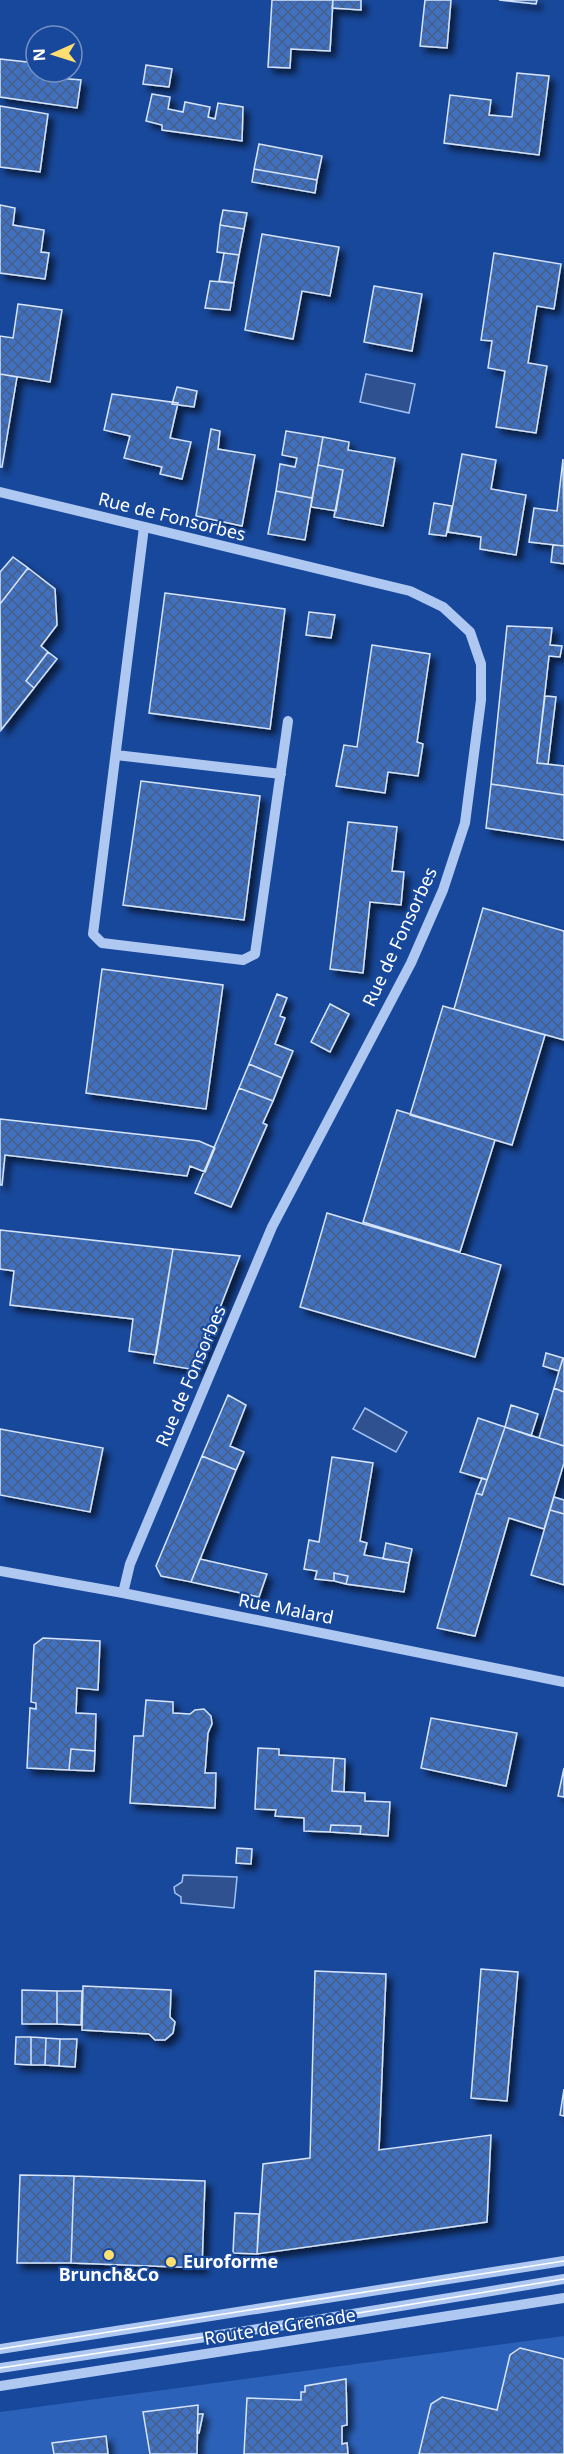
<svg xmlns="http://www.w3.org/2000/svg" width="564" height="2454" font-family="'Noto Sans',sans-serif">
  <defs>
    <pattern id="building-cross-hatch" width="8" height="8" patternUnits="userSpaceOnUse" patternTransform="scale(1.5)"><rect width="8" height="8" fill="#4171c1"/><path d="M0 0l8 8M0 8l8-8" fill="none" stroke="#465e86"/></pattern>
    <filter id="shadow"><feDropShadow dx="5.5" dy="5.5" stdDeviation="3" flood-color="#0009"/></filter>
  </defs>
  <rect width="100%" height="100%" fill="#18489b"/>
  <path fill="#2b61b8" d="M564,2336v118h-564v-42z"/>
  <path fill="#2f518f" stroke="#a1c2f4" stroke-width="1.5" d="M366,374l49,10 -6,29 -49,-11z
    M365,1408l42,24 -11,20 -43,-23z
    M183,1875l54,2 -3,31 -53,-5v-6l-6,-4 -1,-6 8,-5z"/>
  <path fill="url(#building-cross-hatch)" stroke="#d6e5fc" stroke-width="1.5" filter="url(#shadow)" d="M272,0h61l-3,51 -39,-2 -1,19 -22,-1z
    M333,0h28v10l-29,-2z
    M425,0h26l-4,48 -27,-2z
    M499,0h38l-1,4z
    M0,59l36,4v9h24l-1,6 22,2 -4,28 -77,-11z
    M146,65l26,4 -3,18 -26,-3z
    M517,73l32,3 -10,79 -95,-12 6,-48 41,5 -2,15 23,2z
    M152,94l18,3 -2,12 15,3 2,-10 25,5 -2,10 7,2 3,-16 25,4 -1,34 -80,-11v-5l-16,-4z
    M0,106l48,8 -8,58 -40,-5z
    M259,144l63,12 -5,24 -63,-11z
    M254,169l63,11 -2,13 -63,-11z
    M0,205l15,3 -2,17 31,5 -3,22 8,1 -4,26 -45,-6z
    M223,210l24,3 -3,16 -24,-4z
    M220,225l24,4 -5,26 -22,-3z
    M262,234l77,13 -9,49 -28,-5 -9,48 -48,-9z
    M224,253l15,2 -5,28 -15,-2z
    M494,253l67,11 -7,45 -17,-3 -9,57 19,3 -11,67 -40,-6 9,-56 -17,-3 4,-27 -11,-1z
    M210,281l24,2 -4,27 -25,-2z
    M374,286l48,8 -10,57 -48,-9z
    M18,304l44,6 -12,72 -50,-8v-38l13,2z
    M0,374l17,3 -15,90h-2z
    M177,387l20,4 -3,16 -22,-3z
    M112,394l66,9 -8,35 21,4 -9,37 -22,-5 2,-7 -38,-9 6,-22 -26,-6z
    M211,429l9,2 -2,18 37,6 -13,71 -46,-10z
    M286,431l37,6 -11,61 -36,-7 4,-27 15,3 2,-9 -15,-3z
    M323,437l26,5 -1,8 47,8 -12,68 -49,-9 9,-47 -25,-5z
    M462,454l34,6 -5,29 35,6 -10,60 -36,-6 1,-12 -33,-5z
    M563,459l1,87 -35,-4 5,-34 23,3z
    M318,465l25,5 -7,41 -25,-4z
    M276,491l36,7 -7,42 -37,-6z
    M434,503l18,3 -6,30 -17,-2z
    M553,545l11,1v18l-13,-2z
    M13,557l15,11 -28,36v-32z
    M28,568l27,21 2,36 -16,21 7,6 -22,29 8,7 -33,42 -1,-126z
    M165,593l120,16 -15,120 -121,-16z
    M309,612l26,3 -4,23 -25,-3z
    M507,626l45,2 -2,17 12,1 -2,11 -11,-1 -12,107 27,3v29l-73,-11z
    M372,645l58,9 -13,88 6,2 -5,32 -30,-4 -3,21 -49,-7 8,-41 13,2z
    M48,652l9,7 -23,29 -8,-7z
    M545,696l11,1 -8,67 -11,-1z
    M141,781l119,15 -16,124 -121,-15z
    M491,784l73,11v45l-78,-12z
    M348,822l49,5 -5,44 12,1 -3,33 -31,-3 -7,71 -33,-4z
    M483,908l81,23v109l-110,-31z
    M102,969l121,16 -17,124 -120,-16z
    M277,994l10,4 -7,18 5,2 -10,26 18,7 -11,27 -33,-14z
    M330,1004l19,10 -19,38 -19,-10z
    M443,1006l102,29 -33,110 -102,-30z
    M249,1064l33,14 -9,23 -34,-13z
    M239,1088l34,13 -10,22 4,2 -36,82 -36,-14z
    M397,1110l98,30 -35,112 -97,-30z
    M0,1119l199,22 16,7 -10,24 -15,-6 -3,10 -182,-21 -3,30h-2z
    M327,1213l174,52 -26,92 -175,-50z
    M0,1230l173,19 -17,106 -27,-4 4,-32 -123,-14 4,-34 -14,-2z
    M173,1249l67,7 -44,114 -42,-7z
    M546,1353l17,5 -4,13 -16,-5z
    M563,1358h1v34l-10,-4z
    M554,1388l10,4v54l-25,-8z
    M228,1395l18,10 -16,41 14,6 -8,18 -34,-14z
    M511,1405l27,9 -7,22 -26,-9z
    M478,1418l27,9 -18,53 -27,-8z
    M505,1427l59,19v17l-20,66 -35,-11 -34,118 -38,-8 39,-135 6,2z
    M0,1429l103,19 -13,64 -90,-17z
    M202,1456l34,14 -45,112 -30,-6 -5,-10z
    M332,1457l41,6 -13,78 7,2 -3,12 45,8 -5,29 -58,-8 2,-8 -14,-3v8l-19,-2 2,-8 -13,-2 5,-29 10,2z
    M482,1478l5,2 -5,15 -6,-2z
    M554,1497l10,3v14l-14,-4z
    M550,1510l14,4v71l-33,-10z
    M386,1543l26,6 -3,14 -26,-4z
    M200,1559l67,15 -8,23 -68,-15z
    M334,1573l14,3 -2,8 -12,-3z
    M43,1638l57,3 -2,49 -21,-2 -1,25 20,1 -1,37 -24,-2 -2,21 -42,-2 3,-60 6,1v-6l-5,-1 3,-57z
    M146,1700l27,2v11l17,1 5,-4 9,-1 7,7 1,8 -4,9 -3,40h11l-1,35 -85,-5 4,-67h9z
    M431,1718l86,15 -11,53 -85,-18z
    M258,1748l21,1v6l55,3 -2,33 33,2v8l25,1 -2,34 -28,-2 1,-8 -30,-1 -1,7 -26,-1v-13l-29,-2 1,-6 -21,-1z
    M71,1749l24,2 -1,20 -25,-1z
    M334,1758l11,1 -1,33 -12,-1z
    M564,1768v29l-6,-1z
    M331,1825l30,1 -1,8 -30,-2z
    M237,1848l15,1 -1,15 -15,-1z
    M481,1969l37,3 -11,129 -36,-3z
    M315,1971l71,3 -7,176 112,-15 -4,87 -230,32 6,-90 47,-6z
    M83,1986l88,4 -1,27 5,5 -2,11 -8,7h-10l-6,-6 -67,-4z
    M22,1990l35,1v33h-35z
    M57,1991h25l-1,34 -24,-1z
    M16,2037h15v28l-16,-1z
    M31,2037l15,1 -1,27h-14z
    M46,2038l14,1 -1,27 -14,-1z
    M60,2039h17l-2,28 -16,-1z
    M564,2089v27l-4,-1z
    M20,2175l54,1 -3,87h-54z
    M74,2176l131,5 -3,87 -131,-5z
    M235,2213l24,1 -2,40 -24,-1z
    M520,2348l44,11v95h-145l12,-50 11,-7 55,13 13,-55z
    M346,2379l1,46 -5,1v18l5,-1 1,11h-104l3,-56 54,2v-8h4v-6z
    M198,2405l-1,49h-47l-7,-42z
    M198,2414h5l-4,19h-2z
    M106,2436l2,18h-54l-2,-11z"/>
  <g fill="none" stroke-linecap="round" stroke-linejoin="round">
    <path stroke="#aec8f2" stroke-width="10" d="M0,492l410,99 33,16 27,25 11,32v36l-16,123 -22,67 -32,73 -139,264 -142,337 -7,29
      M144,527l-51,407 9,9 141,17 12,-6 33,-233
      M116,755l165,19
      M0,1571l123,22 441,89
      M0,2349l564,-88
      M0,2368l298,-45 266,-44
      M0,2386l564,-88"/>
    <path stroke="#fff" stroke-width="1.5" d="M0,2349l564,-88
      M0,2368l298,-45 266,-44"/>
  </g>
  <g fill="#ffdf6f" stroke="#18489b" stroke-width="2">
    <circle cx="109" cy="2255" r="6"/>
    <circle cx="171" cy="2262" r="6"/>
  </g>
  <g text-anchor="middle" stroke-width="4.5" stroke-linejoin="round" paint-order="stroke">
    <g font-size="18" fill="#fff" stroke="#18489b">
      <text transform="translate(172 517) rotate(14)" y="6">Rue de Fonsorbes</text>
      <text transform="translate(400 937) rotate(-65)" y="6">Rue de Fonsorbes</text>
      <text transform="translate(191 1376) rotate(-67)" y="6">Rue de Fonsorbes</text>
      <text transform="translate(286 1609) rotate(11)" y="6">Rue Malard</text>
      <text transform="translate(280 2327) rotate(-9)" y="6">Route de Grenade</text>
    </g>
    <g font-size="18" font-weight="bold" fill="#fff" stroke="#18489b" text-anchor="start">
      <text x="183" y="2268">Euroforme</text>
      <text x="109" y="2281" text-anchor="middle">Brunch&amp;Co</text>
    </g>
  </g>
  <g transform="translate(54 54) rotate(267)"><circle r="28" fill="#18489b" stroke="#7491c3" stroke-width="1.5"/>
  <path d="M0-4.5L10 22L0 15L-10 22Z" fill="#ffdf6f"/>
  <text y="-9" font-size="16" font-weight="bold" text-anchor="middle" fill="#ffffff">N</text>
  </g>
</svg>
